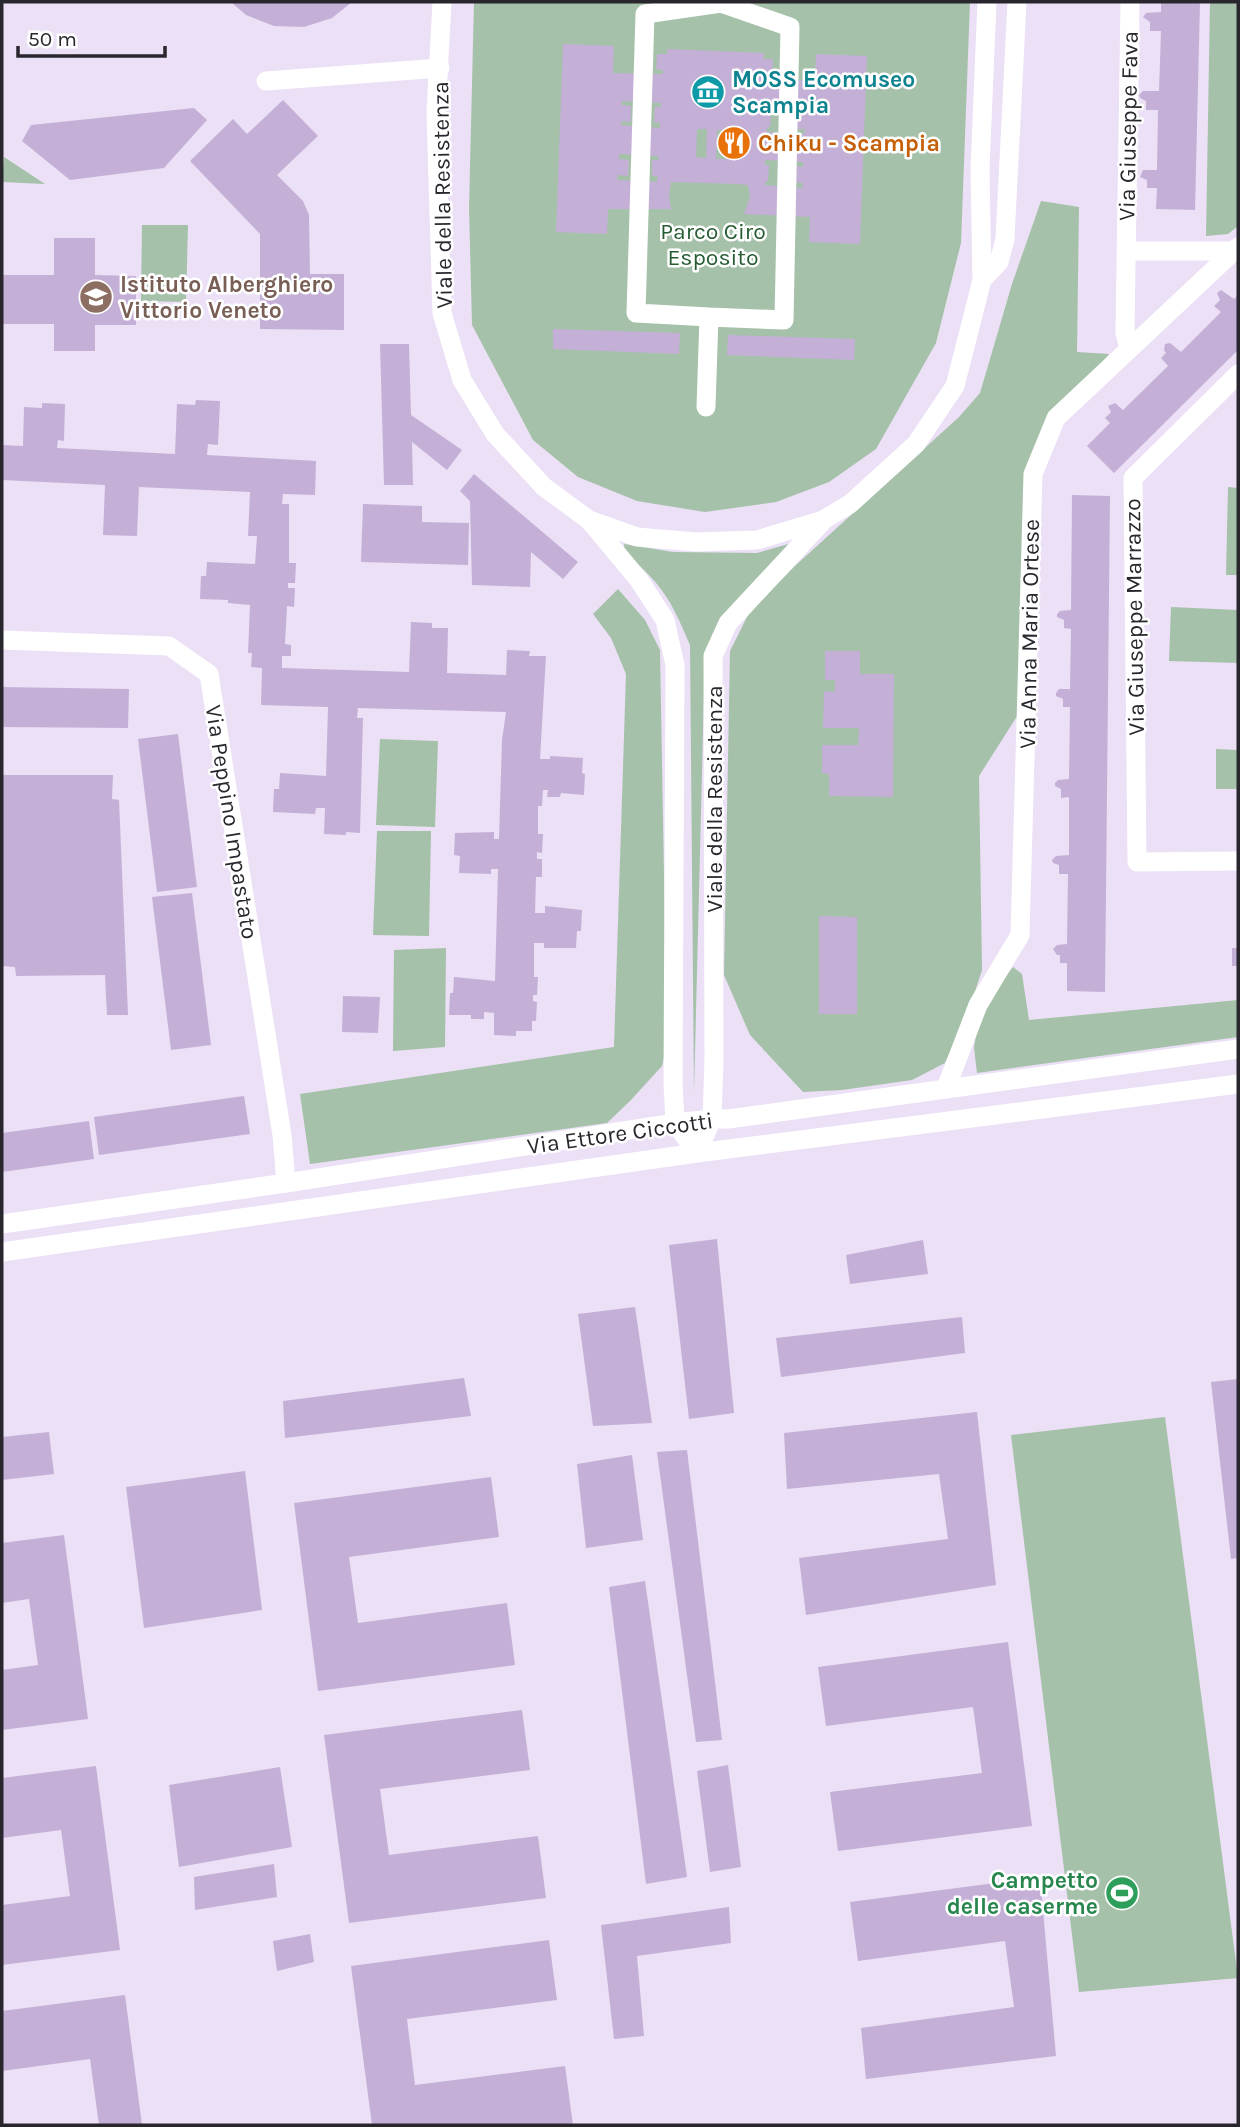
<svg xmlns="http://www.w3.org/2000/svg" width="1240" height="2127" font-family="Karla,sans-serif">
  <rect width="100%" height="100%" fill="#ebe0f5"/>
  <path fill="#a5c1a9" d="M474,2h496l-9,241 -25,100 -60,106 -47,33 -53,20 -71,10 -68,-11 -59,-24 -45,-37 -61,-115 -3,-117z
    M1210,2h28v224l-10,8 -22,2z
    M4,157l41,27 -43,-2z
    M1041,201l38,6 -2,145 32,2 -60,81 -17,94 -4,170 -49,77 3,194 -14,43 -23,50 -33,17 -70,10 -39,2 -53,-57 -26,-60 6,-324 20,-40 46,-46 163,-148 21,-24 32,-109z
    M142,225h46l-2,77 -45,-1z
    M1228,487l10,1v87h-12z
    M792,543l-87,109 -11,440 -4,-447c-19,-45 -27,-60 -65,-92l-1,-9 49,8 84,1z
    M618,589l27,31 15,30 7,395 -5,21 -31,34 -24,23 -297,41 -10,-70 314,-47 12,-373 -15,-36 -18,-24z
    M1171,607l67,3v53l-69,-2z
    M380,739l58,2 -3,86 -59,-2z
    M1216,749l22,1v39h-22z
    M377,831h54l-2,105 -56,-1z
    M446,948l-1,99 -52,4 1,-101z
    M1013,967l9,7 7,46 209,-20v37l-261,36 -3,-25 6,-40z
    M1165,1417l73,561 -159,14 -68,-557z"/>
  <path fill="#c4b0d7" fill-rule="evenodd" d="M231,2h121l-20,16 -28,9 -30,-1 -28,-11z
    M1161,2h39l-5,208 -39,-1 1,-21h-10v-8l-7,-3 3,-7h14l1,-60h-12v-9l-6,-3 -1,-3 4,-4h16l2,-60h-11v-9l-7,-5 3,-4 15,-1z
    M563,44l51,2 -1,27 50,1v-4l-7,-1 1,-15h10v-5l97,4 -1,6h10l-1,16 -3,-1v5l46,2 1,-27 51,2 -7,188 -51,-2 1,-25 -66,-3 6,-17 -2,-12 -10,-1 -67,-2 -2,12 2,15h-63l-1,25 -51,-2zM622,101l39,2v4h-6l-1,15 6,1v5l-39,-3v-4l10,1v-16l-9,-1zM768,106l38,3v4h-13l-1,16h13l-1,5 -37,-2v-5h3l1,-15h-3zM697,129h10l-1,29 -10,-1zM717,130h10l-1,29h-10zM619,154l39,2v4h-6v16h5v6l-40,-2 1,-5 10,1 1,-16 -10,-1zM765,160l38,2v5l-12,-1v16l11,1 1,5 -38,-3 1,-4h2l1,-16h-4z
    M283,100l35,36 -41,39 26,26 6,14 1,59h34v56l-84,-1v-95l-70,-73 43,-42 14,15z
    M194,108l13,12 -43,48 -94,12 -48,-39 9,-16z
    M54,238h41v37l41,1v49h-41v26h-41v-27h-52v-49h52z
    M1221,290l13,9 4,-4v55l-124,123 -27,-27 23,-23 -5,-5 6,-6 -3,-6 7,-3 8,7 45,-44 -7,-8 5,-5 -2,-3 1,-6 5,-1 11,9 40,-40 -7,-6 6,-6 -3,-7z
    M553,329l127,4 -1,21 -126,-5z
    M728,335l127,4 -1,21 -127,-5z
    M380,344h29l2,71 51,35 -15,20 -35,-28 1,43h-29z
    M196,400l24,1 -2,44 -10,-1 -1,11 109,6 -1,34 -32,-1 -1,10h7v59h7l-1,20h-7v5h7l-1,19 -7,-1 -2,38 6,1v11h-9v12l127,4 2,-50 21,1v5h16l-1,45 59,2 1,-25 23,1 -1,5h17l-6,103h10v-3l33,2 -1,15 3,1 -1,21 -23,-2 -1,4h-13l1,-7h-5l-1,16h-4v28h5l-1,19 -5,-1v7h5v18h-6l-1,36h10v-7l37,4 -1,21h-4l-1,17h-32v-5h-10v34h4l-1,18h-4v6l4,1 -1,19h-4v10h-16v5l-22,-1v-22l-10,-1v7h-13v-4h-22l1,-22h3l1,-16 41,4 3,-112h-7v5l-32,-1 1,-17 -6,-1 1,-22 39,-1v7h5l3,-99 4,-28 -148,-4 -1,10h6l-3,115 -14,-1v3l-22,-1 1,-26h-9l-1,6 -42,-2 1,-23h5l1,-16 46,3 2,-69 -67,-2 1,-37 -11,-1 1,-14h-4l2,-48 -22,-2v-3l-28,-1 1,-23h5l1,-14 48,2 2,-28h-9l2,-44 -111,-5 -2,49 -34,-1 2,-50 -103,-5v-35l21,1 1,-39 18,1v-5l23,1 -1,37 -6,-1 -1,8 118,6 2,-50 18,1z
    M474,474l104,88 -15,17 -32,-27 -1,35 -58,-2 -2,-84 -10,-10z
    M1072,495l38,1 -5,496 -38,-1v-28h-7v-8h-3l-4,-6 4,-4 10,-1 1,-70h-9v-9l-6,-2 -1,-3 4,-4 13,-1v-58l-8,1v-9l-6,-3v-3l3,-3 11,-1 1,-72h-7v-8l-7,-3v-3l3,-4h11l1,-60 -7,-1v-8l-7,-3v-3l3,-3 11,-1z
    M363,504l59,2v16l47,1 -1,42 -107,-3z
    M825,651h35v23h34l-1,123 -64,-1v-22l-7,-1v-28h36l1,-17h-36l1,-37 11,1v-12h-10z
    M2,687l127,2 -1,39 -126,-1z
    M178,734l19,153 -40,5 -19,-153z
    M2,775h111l-1,24 7,1 9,215h-21l-2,-40 -89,1 -1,-9 -13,-1z
    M192,893l19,152 -40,5 -19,-153z
    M819,916l38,1v97h-38z
    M1232,948h6v18h-6z
    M343,996l37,1 -2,36 -36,-1z
    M244,1096l6,38 -151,21 -5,-38z
    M89,1121l5,38 -92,13v-39z
    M717,1239l17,174 -45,6 -20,-174z
    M923,1240l5,34 -78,10 -4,-29z
    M635,1307l17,116 -59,3 -15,-112z
    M962,1317l3,36 -184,24 -5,-39z
    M464,1378l7,38 -186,22 -2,-37z
    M1238,1379v179l-7,1 -20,-177z
    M977,1412l19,173 -190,30 -7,-57 149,-19 -9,-65 -152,15 -3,-56z
    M49,1432l5,42 -52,6v-43z
    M687,1450l35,290 -26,2 -39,-290z
    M632,1455l11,85 -57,8 -9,-84z
    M245,1471l17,139 -118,18 -18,-141z
    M491,1477l8,60 -150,20 9,66 149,-20 8,62 -197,26 -24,-188z
    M64,1535l24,184 -86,11v-60l36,-5 -9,-66 -27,4v-60z
    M645,1581l42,296 -41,7 -37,-297z
    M1008,1642l24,184 -194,25 -8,-59 152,-19 -9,-66 -147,19 -8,-59z
    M522,1710l8,60 -150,19 9,66 149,-19 8,62 -197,25 -25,-188z
    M728,1765l13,102 -31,5 -13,-101z
    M96,1766l24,184 -118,15v-60l68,-9 -9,-66 -59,8v-60z
    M280,1767l12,80 -113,20 -10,-82z
    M274,1864l3,33 -82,13 -1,-33z
    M1040,1877l16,179 -190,23 -5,-51 153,-21 -9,-66 -147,20 -8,-59z
    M729,1907l2,36 -94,13 7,80 -30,3 -13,-114z
    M310,1934l4,28 -37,9 -4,-30z
    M549,1940l8,60 -150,19 8,66 150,-19 8,59h-201l-21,-159z
    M125,1995l17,130h-43l-9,-66 -88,12v-60z"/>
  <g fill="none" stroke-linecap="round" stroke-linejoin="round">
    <path stroke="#fff" stroke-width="19" d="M442,2l-6,111 6,200 20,67 33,54 49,53 45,33 48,17 59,5 61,-2 66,-20 27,-16 66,-60 39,-58 27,-106 -2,-111 7,-167
      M266,81l174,-13
      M1127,251h106
      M982,280l17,-18 6,-23 12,-237
      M1129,348l-4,-15 5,-331
      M1238,374l-105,104 4,384 101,-1
      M706,407l3,-90 75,3 6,-293 -69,-24 -76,11 -9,299 73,4
      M589,520l50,60 26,40 10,45 -2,419 2,39 22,30
      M2,640l167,6 40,28 73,461 4,48
      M946,1088l32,-83 42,-70 13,-461 23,-56 182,-171
      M697,1153l15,-34 2,-59 -1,-404 15,-33 94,-101
      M2,1224l284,-41 389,-60 37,-4h16l510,-70
      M2,1252l695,-99 541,-69"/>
  </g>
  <defs>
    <g id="museum-disc" transform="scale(1.75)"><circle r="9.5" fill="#0f9aa8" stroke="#fff"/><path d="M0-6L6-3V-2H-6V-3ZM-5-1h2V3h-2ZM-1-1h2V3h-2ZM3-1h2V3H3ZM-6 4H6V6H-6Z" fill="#fff"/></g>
    <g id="restaurant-disc" transform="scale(1.75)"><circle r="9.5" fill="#e8710a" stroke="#fff"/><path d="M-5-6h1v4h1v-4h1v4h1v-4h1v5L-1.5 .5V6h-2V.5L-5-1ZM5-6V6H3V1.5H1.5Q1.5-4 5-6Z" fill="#fff"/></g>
    <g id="school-disc" transform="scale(1.75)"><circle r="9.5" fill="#8d6e63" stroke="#fff"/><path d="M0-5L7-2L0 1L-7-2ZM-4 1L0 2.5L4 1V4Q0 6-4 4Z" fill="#fff"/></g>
    <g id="stadium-disc" transform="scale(1.75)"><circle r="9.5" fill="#2e9e5b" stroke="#fff"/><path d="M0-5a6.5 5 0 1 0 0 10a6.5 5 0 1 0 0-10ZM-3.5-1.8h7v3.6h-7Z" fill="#fff"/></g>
  </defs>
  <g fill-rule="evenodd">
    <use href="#museum-disc" x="708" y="92"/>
    <use href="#restaurant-disc" x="734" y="143"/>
    <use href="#school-disc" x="96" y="297"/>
    <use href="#stadium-disc" x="1122" y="1893"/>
  </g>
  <g text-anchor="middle" stroke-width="5" stroke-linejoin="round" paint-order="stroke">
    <g font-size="23" font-weight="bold" fill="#0d838f" stroke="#fff" text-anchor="start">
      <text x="732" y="87">MOSS Ecomuseo<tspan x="732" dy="26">Scampia</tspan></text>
    </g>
    <g font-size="23" fill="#2a262e" stroke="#fff">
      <text transform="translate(1128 126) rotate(-89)" y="8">Via Giuseppe Fava</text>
      <text transform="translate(442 195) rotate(-91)" y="8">Viale della Resistenza</text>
      <text transform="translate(1134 617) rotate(-91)" y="8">Via Giuseppe Marrazzo</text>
      <text transform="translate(1029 634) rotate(-89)" y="8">Via Anna Maria Ortese</text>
      <text transform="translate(714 799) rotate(-90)" y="8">Viale della Resistenza</text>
      <text transform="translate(232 822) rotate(81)" y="8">Via Peppino Impastato</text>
      <text transform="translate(620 1133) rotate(-8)" y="8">Via Ettore Ciccotti</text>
    </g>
    <g font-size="23" font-weight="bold" fill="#c56008" stroke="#fff" text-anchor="start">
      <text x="758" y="151">Chiku - Scampia</text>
    </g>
    <g font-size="23" fill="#265c33" stroke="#fff">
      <text x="713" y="239">Parco Ciro<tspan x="713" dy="26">Esposito</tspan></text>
    </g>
    <g font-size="23" font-weight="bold" fill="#785e54" stroke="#fff" text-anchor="start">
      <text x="120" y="292">Istituto Alberghiero<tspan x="120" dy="26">Vittorio Veneto</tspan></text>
    </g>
    <g font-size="23" font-weight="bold" fill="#27864d" stroke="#fff" text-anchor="end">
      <text x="1098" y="1888">Campetto<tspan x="1098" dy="26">delle caserme</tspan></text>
    </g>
  </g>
  <rect width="1240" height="2127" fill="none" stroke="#2a262e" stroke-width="7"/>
  <path d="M18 46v10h147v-10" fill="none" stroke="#2a262e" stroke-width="3.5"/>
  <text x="28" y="46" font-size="21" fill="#2a262e" stroke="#ffffff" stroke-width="5" paint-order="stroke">50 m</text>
</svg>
